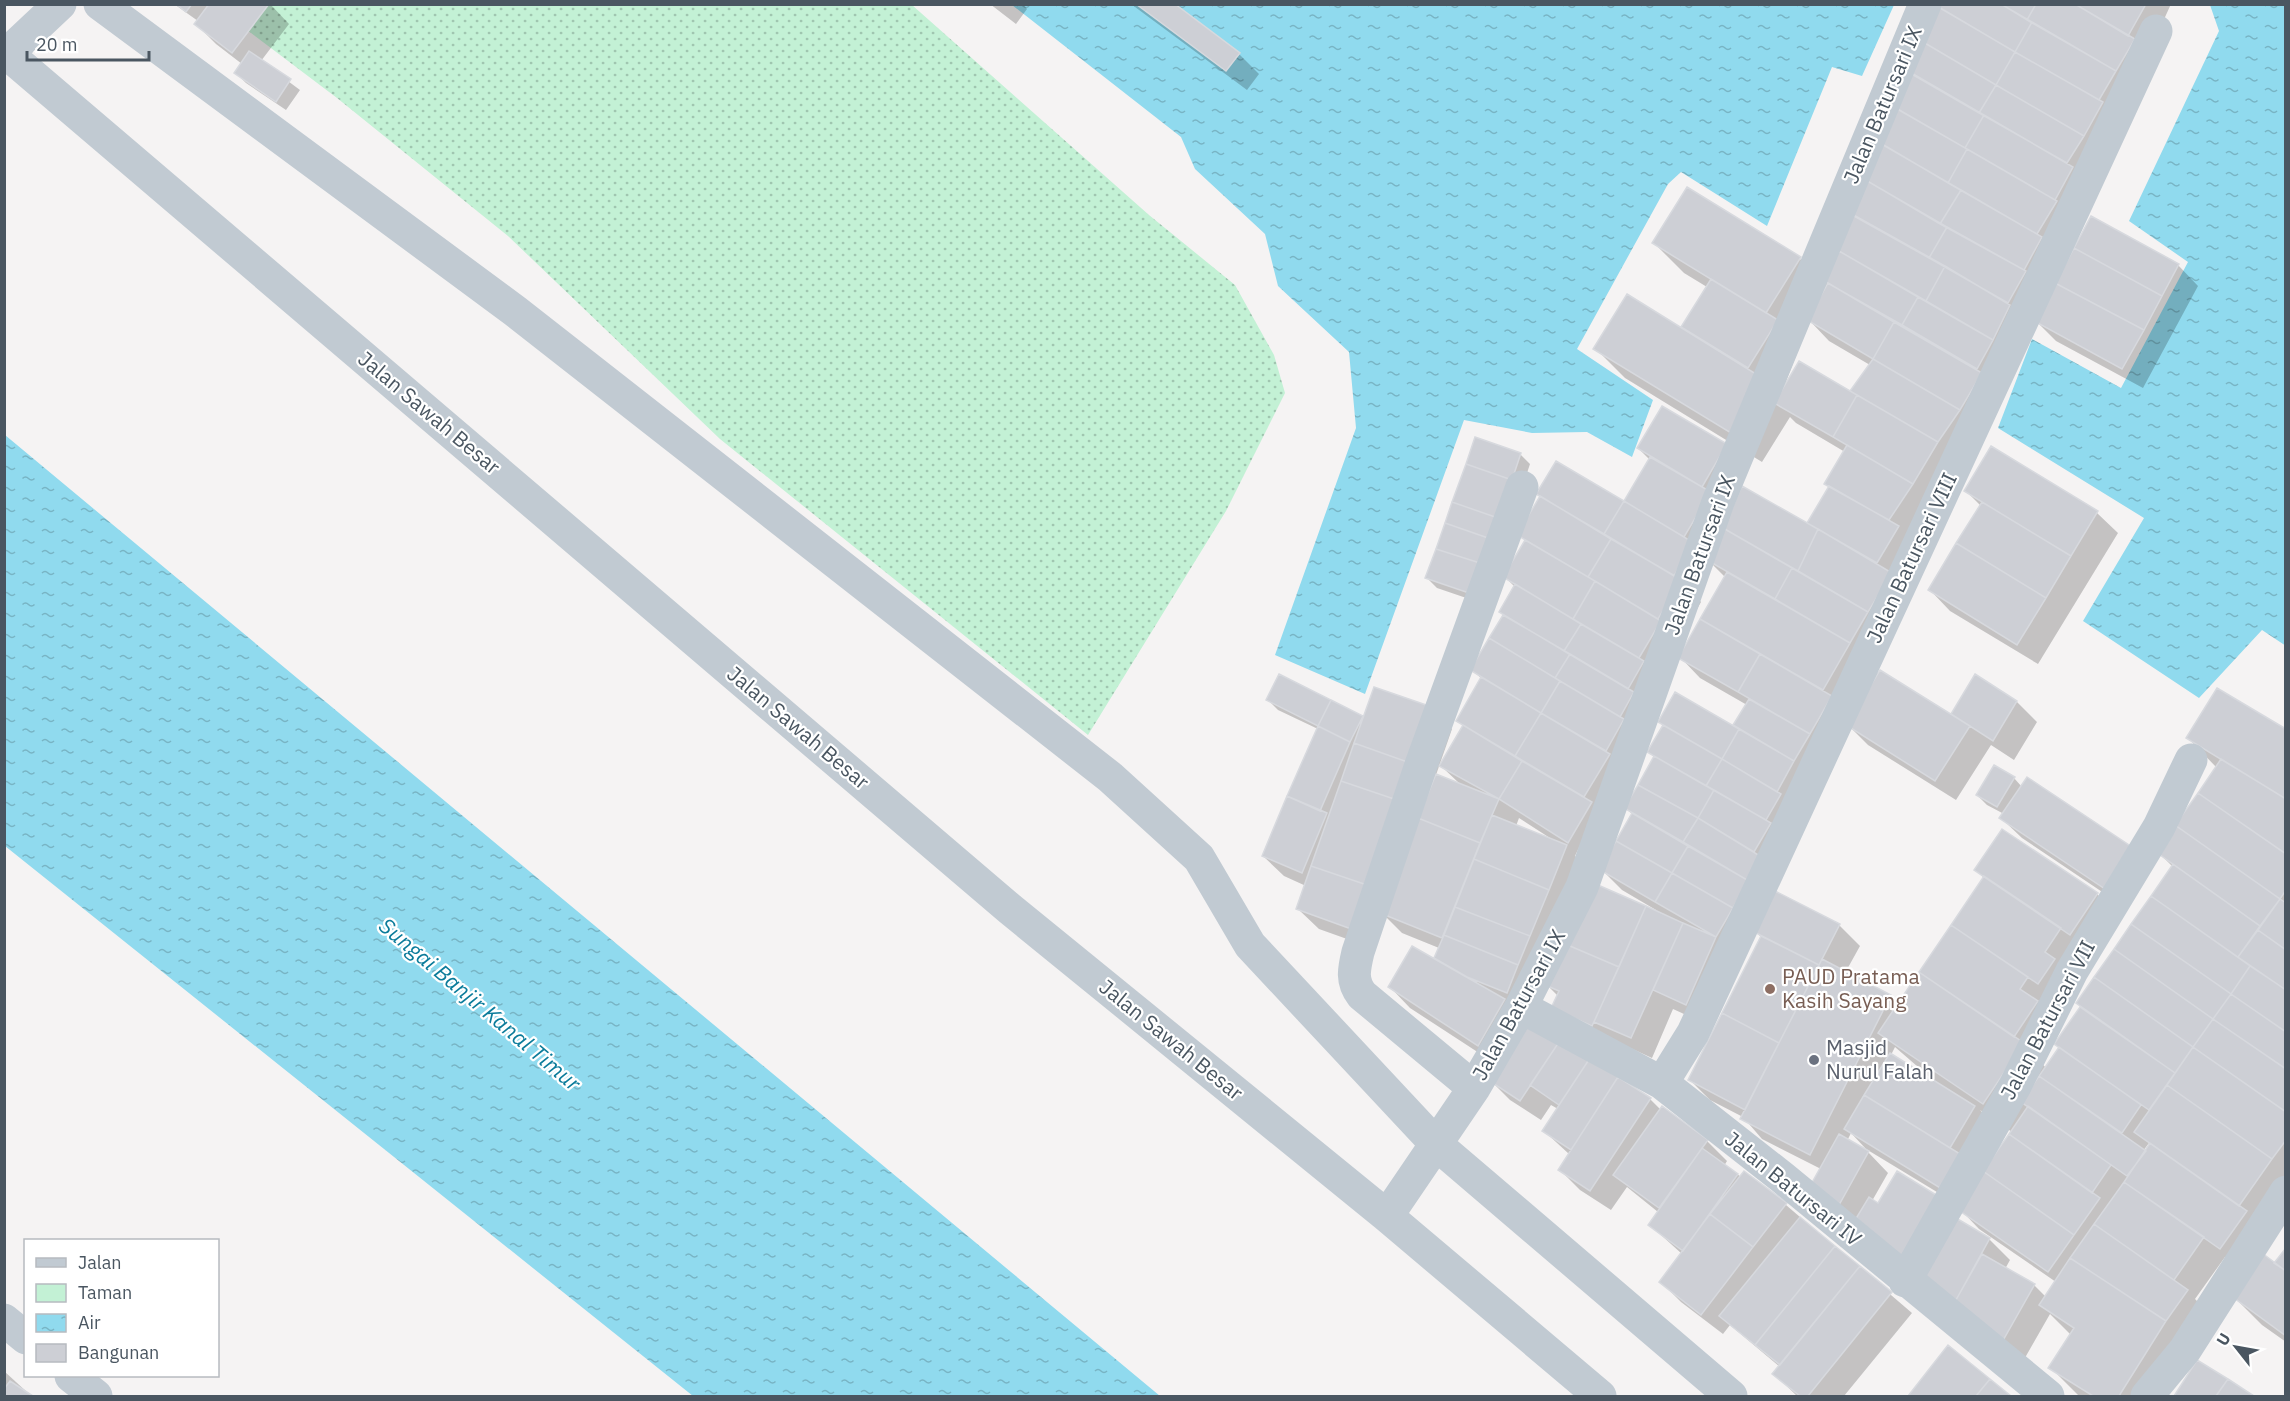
<svg xmlns="http://www.w3.org/2000/svg" width="2290" height="1401" font-family="'IBM Plex Sans',sans-serif">
  <defs>
    <pattern id="green-dots" width="8" height="8" patternUnits="userSpaceOnUse" patternTransform="scale(1.5)"><rect width="8" height="8" fill="#c3f1d5"/><path d="M2 2h.1M6 6h.1" fill="none" stroke="#a0c6b0" stroke-width="1.8" stroke-linecap="round"/></pattern>
    <pattern id="water-ripples" width="26" height="14" patternUnits="userSpaceOnUse" patternTransform="scale(1.5)"><rect width="26" height="14" fill="#90daee"/><path d="M2 4q2-2 4 0t4 0M15 11q2-2 4 0t4 0" fill="none" stroke="#78b4c4"/></pattern>
  </defs>
  <rect width="100%" height="100%" fill="#f5f3f3"/>
  <path fill="url(#green-dots)" d="M214,5h698l237,210 86,70 39,70 11,38 -59,118 -138,224 -368,-296 -212,-203 -171,-138z"/>
  <path fill="url(#water-ripples)" d="M1012,5v-1l882,1 -32,71 -30,-9 -65,159 -86,-54 -13,12 -91,165 76,51 -21,57 -45,-25 -55,1 -68,-13 -99,274 -90,-39 81,-227 -7,-76 -71,-66 -13,-52 -70,-65 -14,-32z
    M2210,5h75l1,641 -24,-16 -63,68 -116,-77 61,-103 -146,-90 34,-89 89,49 67,-126 -59,-41 90,-190z
    M4,435h1l1155,961h-467l-688,-550z"/>
  <path fill="#0003" fill-rule="evenodd" d="M174,4h96l19,20 -28,37 39,29 -14,20 -40,-27 -10,-10 6,-9 -26,-20 -20,-20 2,-3z
    M990,4h33l4,5 -11,15z
    M1131,4h41l67,50 20,20 -12,16z
    M1933,4h238l-302,661 10,9 72,42 25,-39 41,25 20,20 -23,38 -23,-15 -35,55 -88,-55 -20,-20 -142,299 -33,-15 -21,49 -37,-17 -42,-13 -15,-32 -12,-12 110,-74 -34,-20 -21,-21 32,-54 -7,-7 29,-50 -6,-6 15,-26 -5,-4 74,5 14,-22 -47,-27 -20,-21 26,-34 -4,-4 23,-42 -12,-12 -18,30 6,7 -42,76 -84,178 12,11 -58,153 121,79 11,11 46,31 20,20 -3,5 62,39 126,108 -68,83h-47l-23,-22 6,-7 -50,-42 -7,9 -42,-32 -20,-20 21,-28 -32,-29 8,-13 -31,-25 -16,23 -31,-20 -20,-20 9,-16 -25,-23 14,-22 -7,-4 -10,15 -31,-20 -20,-20 9,-14 -89,-58 -20,-21 45,-27 4,-12 -37,-15 -16,-16 -11,32 -56,-20 -21,-20 8,-23 -22,-10 -21,-20 55,-127 -40,-19 -10,-10 96,19 68,-10 20,20 -16,46 24,9 -19,-18 23,-39 -6,-7 24,-41 -10,-9 32,-55 -3,-3 14,-25 -10,-10 21,-36 -6,-6 -39,68 -44,-15 -10,-10 93,-124 10,10 -9,27 2,34 19,-28 83,6 25,-43 -12,-12 88,-2 -3,60 85,19 22,-38 15,-35 -49,-29 -6,-6 -28,45 -137,-84 -30,-30 93,-16 -5,-5 24,-40 -23,-14 -30,-30 146,16 23,23 10,-36zM1810,321l19,20 41,24 -19,28 -71,3zM1519,818l34,22 -37,-14z
    M2178,265l20,21 -55,102 -87,-47 -20,-20z
    M1992,448l105,65 21,20 -80,131 -88,-53 -20,-21 51,-84 -15,-15z
    M2286,731v458l-45,79 -16,-11 -30,42 12,12 -39,85h-89l-29,-29 21,-32 -21,-21 -28,49 -191,-155 -10,-39 -59,-30 -19,-22 -33,-17 -20,-20 72,-142 -6,-6 83,-7 21,21 -15,27 45,23 9,9 85,-127 -8,-8 27,-39 94,63 21,21 -83,141 11,12 14,-20 -4,-4 26,-37 -4,-4 95,-136 -15,-15 59,-84 -29,-30zM1895,1047l30,26 -2,2 -32,-20zM1980,1110l32,22 -31,44 14,-49zM1851,1133l15,16 94,57 -1,2 20,21 77,53 -10,15 -12,-12 -29,-16 5,-9 -21,-21 -33,-19 -77,-15 -7,-4 16,-28 -20,-21 -21,-11zM2149,1143l2,2 -5,8 -3,-2z
    M2014,778l8,9 104,121 -104,-70 -21,-20 3,-4 -17,-9 -10,-10z
    M2286,1250v92l-24,-17 -30,-30 43,-31z
    M1949,1347l60,49h-101z
    M2197,1362l54,34h-75z
    M4,1371l24,22 2,3h-26z"/>
  <path fill="#cdcfd5" stroke="#d7d9de" stroke-width="1.5" d="M176,4h16l-6,8z
    M209,4h60l-37,49 -38,-29z
    M1136,4h39l65,49 -14,18z
    M1933,4h68l31,18 -17,30z
    M2001,4h35l-9,16z
    M2036,4h39l60,35 -19,32 -89,-51z
    M2075,4h71l-18,32z
    M1937,6l78,46 -19,33 -78,-46z
    M2032,22l84,49 -17,29 -84,-48z
    M1918,39l78,46 -17,28 -78,-45z
    M249,51l42,28 -15,23 -42,-29z
    M2015,52l88,50 -19,34 -88,-51z
    M1908,71l76,44 -19,33 -76,-44z
    M1996,85l88,51 -17,27 -88,-50z
    M1892,106l75,43 -19,34 -76,-45z
    M1984,115l89,52 -18,33 -90,-52z
    M1878,142l83,48 -21,34 -81,-48z
    M1967,149l90,52 -20,33 -89,-51z
    M1862,178l85,49 -18,31 -86,-48z
    M1687,187l114,70 -35,56 -114,-70z
    M1961,190l81,47 -18,33 -84,-46z
    M1850,213l95,53 -19,35 -87,-50z
    M2091,216l88,48 -17,32 -88,-48z
    M1947,227l79,44 -18,32 -79,-45z
    M2074,248l88,48 -18,34 -89,-47z
    M1839,251l79,46 -16,28 -80,-45z
    M1945,266l65,39 -17,35 -67,-39z
    M1711,279l67,41 -30,48 -67,-41z
    M1828,283l66,39 -21,37 -66,-39z
    M2055,283l89,47 -22,39 -88,-48z
    M1627,294l137,85 -33,54 -138,-84z
    M1918,297l75,43 -16,29 -75,-44z
    M1894,322l88,51 -22,37 -87,-51z
    M1873,359l87,51 -22,32 -88,-51z
    M1799,361l58,34 -24,42 -59,-34z
    M1857,395l81,47 -25,42 -80,-47z
    M1662,406l65,38 -25,43 -65,-39z
    M1475,437l46,16 -9,27 -46,-16z
    M1847,445l66,39 -24,36 -65,-36z
    M1991,446l107,65 -27,45 -107,-65z
    M1650,457l61,35 -27,45 -60,-36z
    M1556,461l68,40 -20,33 -68,-40z
    M1466,464l46,16 -14,38 -46,-16z
    M1742,486l76,43 -20,42 -75,-43z
    M1829,486l70,40 -22,37 -70,-40z
    M1540,496l71,43 -23,38 -71,-42z
    M1624,501l70,42 -20,33 -70,-42z
    M1452,502l46,16 -7,21 -46,-16z
    M1982,502l89,54 -25,42 -90,-55z
    M1445,523l46,16 -8,25 -47,-15z
    M1723,528l69,40 -17,31 -70,-40z
    M1818,529l74,44 -24,39 -70,-41z
    M1611,539l71,41 -24,39 -70,-42z
    M1525,540l70,41 -22,38 -70,-42z
    M1956,543l90,55 -29,47 -89,-55z
    M1436,549l47,15 -11,30 -47,-16z
    M1792,568l76,44 -18,31 -75,-44z
    M1727,572l123,71 -27,47 -123,-71z
    M1595,581l66,40 -22,37 -66,-39z
    M1515,584l66,40 -17,27 -65,-39z
    M1503,615l67,39 -15,24 -66,-40z
    M1700,619l60,35 -22,38 -60,-34z
    M1581,624l63,37 -16,28 -64,-38z
    M1489,638l71,43 -19,32 -71,-43z
    M1570,654l64,38 -14,25 -65,-39z
    M1760,654l72,42 -22,38 -72,-42z
    M1880,670l90,56 -35,55 -89,-56z
    M1279,674l52,26 -13,26 -52,-26z
    M1975,674l42,27 -24,40 -42,-27z
    M1481,677l60,36 -26,43 -59,-35z
    M1560,681l64,38 -18,32 -65,-38z
    M1374,687l58,20 -19,57 -59,-21z
    M2217,688l69,41v70l-100,-61z
    M1675,692l64,37 -17,30 -64,-37z
    M1749,699l61,35 -16,27 -61,-36z
    M1331,700l32,16 -13,26 -32,-16z
    M1541,713l69,41 -26,43 -69,-41z
    M1463,725l59,36 -23,38 -60,-33z
    M1663,725l59,34 -16,27 -59,-34z
    M1318,726l32,16 -30,69 -33,-15z
    M1739,729l55,32 -17,31 -55,-33z
    M1354,743l59,21 -13,37 -59,-20z
    M1654,756l60,34 -16,28 -60,-33z
    M1722,759l59,35 -15,26 -60,-34z
    M2221,759l65,40v55l-88,-61z
    M1522,761l70,41 -24,41 -69,-44z
    M1994,765l21,12 -18,30 -21,-12z
    M1436,774l63,25 -19,44 -62,-25z
    M2027,777l105,70 -27,42 -106,-71z
    M1341,781l59,20 -30,85 -59,-20z
    M1638,785l60,33 -15,24 -59,-34z
    M1714,790l57,33 -17,29 -56,-34z
    M2198,793l88,61v36l-6,9 -105,-74z
    M1287,796l40,17 -25,60 -40,-17z
    M1632,813l56,33 -16,27 -56,-32z
    M1492,815l75,30 -18,45 -75,-31z
    M1418,818l62,25 -38,95 -62,-25z
    M1698,818l62,38 -13,24 -64,-38z
    M2175,825l105,74 -20,27 -104,-74z
    M2002,829l96,64 -28,42 -96,-65z
    M1616,841l56,32 -17,29 -55,-32z
    M1688,846l61,35 -16,27 -61,-35z
    M1474,859l75,31 -19,46 -75,-29z
    M2173,864l87,62 -22,31 -87,-61z
    M1311,866l59,20 -16,44 -58,-21z
    M1672,873l61,35 -17,29 -61,-35z
    M1984,876l77,52 -16,24 10,7 -17,25 -87,-59z
    M1591,882l55,24 -27,61 -56,-24z
    M1775,891l65,33 -21,41 -65,-33z
    M2151,896l99,70 -19,28 -100,-70z
    M2280,899l6,4v47l-28,-20z
    M1646,906l37,17 -52,115 -37,-16z
    M1455,907l75,29 -12,29 -74,-30z
    M1683,923l33,14 -30,68 -33,-15z
    M2131,924l100,70 -18,25 -99,-70z
    M1951,925l77,52 -8,12 18,12 -24,36 -95,-65z
    M2258,930l28,20v40l-48,-33z
    M1444,935l74,30 -11,28 -40,-16 -33,-19z
    M1761,936l58,29 -40,78 -57,-30z
    M1563,943l56,24 -27,59 -41,-18 8,-17 -14,-6z
    M1412,946l93,53 -27,47 -90,-59z
    M2114,949l99,70 -20,28 -99,-70z
    M1822,959l69,36 -81,160 -70,-36z
    M2250,966l36,24v42l-55,-38z
    M1919,972l105,71 -41,61 -105,-71z
    M2094,977l99,70 -18,26 -99,-70z
    M2231,994l55,38v37l-73,-50z
    M2080,1007l95,66 -26,37 -95,-66z
    M1722,1013l57,30 -34,67 -57,-30z
    M1528,1018l33,21 -41,62 -32,-21z
    M2213,1019l73,50v43l-93,-65z
    M1561,1039l29,19 -31,47 -29,-20z
    M2059,1047l82,58 -19,28 -83,-57z
    M2193,1047l93,65v28l-14,19 -105,-74z
    M1890,1053l85,53 -25,42 -86,-53z
    M1590,1058l28,19 -47,73 -29,-19z
    M2039,1076l107,75 -19,25 -106,-74z
    M1618,1077l33,21 -61,93 -32,-21z
    M2167,1085l105,74 -33,47 -105,-74z
    M1864,1095l101,62 -20,34 -101,-62z
    M1662,1106l46,34 -49,68 -46,-33z
    M2028,1106l83,59 -19,28 -83,-59z
    M1839,1134l30,17 -30,54 -30,-17z
    M2009,1134l91,64 -26,37 -91,-64z
    M2150,1143l97,68 -27,38 -96,-67z
    M1702,1148l36,26 -55,77 -35,-26z
    M1744,1171l43,32 -34,44 -43,-33z
    M1897,1171l41,25 -38,64 -51,-30 20,-33 9,6z
    M1983,1171l91,64 -26,37 -91,-63z
    M2124,1182l80,55 -30,43 -80,-56z
    M1710,1214l43,33 -52,68 -42,-33z
    M1800,1217l35,29 -80,99 -36,-29z
    M1956,1218l34,20 -34,62 -35,-20z
    M2094,1224l94,66 -22,31 -96,-63z
    M1835,1246l25,20 -80,99 -25,-20z
    M2286,1248v23l-12,-8z
    M2262,1253l24,18v65l-56,-41z
    M1982,1254l53,30 -34,60 -53,-30z
    M2070,1258l96,63 -47,75h-26l-45,-28 26,-40 -35,-23z
    M1860,1266l32,26 -84,104h-8l-28,-22z
    M1948,1345l42,34 -14,17h-68z
    M2197,1360l31,19 -12,17h-42z
    M1990,1379l21,17h-35z
    M2228,1379l26,17h-38z
    M10,1381l23,15h-29v-7z"/>
  <g fill="none" stroke-linecap="round" stroke-linejoin="round">
    <path stroke="#c1cad2" stroke-width="33" d="M100,4l415,307 595,466 89,81 51,87 187,200 294,251
      M4,51l1006,858 377,307 213,180
      M8,53l52,-49
      M1521,1007l141,76 121,95 265,218
      M1662,1083l31,-50 463,-1002
      M1474,1088l-112,-93c-11,-14 -8,-26 -4,-43l63,-187 101,-278
      M1387,1216l87,-128 47,-81 61,-120 136,-385 207,-498
      M1905,1281l110,-195 57,-115 87,-144 32,-67
      M4,1320l22,18
      M71,1376l25,20
      M2147,1396l38,-46 101,-158"/>
  </g>
  <circle fill="#8d6e63" stroke="#fff" stroke-width="2" cx="1770" cy="989" r="6"/>
  <circle fill="#6b7280" stroke="#fff" stroke-width="2" cx="1814" cy="1060" r="6"/>
  <g text-anchor="middle" stroke-width="4.5" stroke-linejoin="round" paint-order="stroke">
    <g font-size="21" fill="#4a5661" stroke="#fff">
      <text transform="translate(1883 105) rotate(-67)" y="7">Jalan Batursari IX</text>
      <text transform="translate(429 413) rotate(40)" y="7">Jalan Sawah Besar</text>
      <text transform="translate(1700 555) rotate(-70)" y="7">Jalan Batursari IX</text>
      <text transform="translate(1912 558) rotate(-65)" y="7">Jalan Batursari VIII</text>
      <text transform="translate(798 728) rotate(40)" y="7">Jalan Sawah Besar</text>
      <text transform="translate(1519 1005) rotate(-61)" y="7">Jalan Batursari IX</text>
      <text transform="translate(2048 1020) rotate(-62)" y="7">Jalan Batursari VII</text>
      <text transform="translate(1171 1040) rotate(39)" y="7">Jalan Sawah Besar</text>
      <text transform="translate(1793 1189) rotate(39)" y="7">Jalan Batursari IV</text>
    </g>
    <g font-size="21" fill="#785e54" stroke="#fff" text-anchor="start">
      <text x="1782" y="984">PAUD Pratama<tspan x="1782" dy="24">Kasih Sayang</tspan></text>
    </g>
    <g font-size="21" fill="#5b616d" stroke="#fff" text-anchor="start">
      <text x="1826" y="1055">Masjid<tspan x="1826" dy="24">Nurul Falah</tspan></text>
    </g>
    <g font-size="22" font-style="italic" fill="#0c7c9b" stroke="#fff">
      <text transform="translate(480 1004) rotate(40)" y="8">Sungai Banjir Kanal Timur</text>
    </g>
  </g>
  <rect width="2290" height="1401" fill="none" stroke="#4a5661" stroke-width="12"/>
  <rect x="24" y="1239" width="195" height="138" fill="#ffffff" stroke="#b7bbc0" stroke-width="1.5"/>
  <rect x="36" y="1258" width="30" height="9" fill="#c1cad2" stroke="#b7bbc0" stroke-width="1.5"/>
  <text x="78" y="1269" font-size="18" fill="#4a5661">Jalan</text>
  <rect x="36" y="1284" width="30" height="18" fill="#c3f1d5" stroke="#b7bbc0" stroke-width="1.5"/>
  <text x="78" y="1299" font-size="18" fill="#4a5661">Taman</text>
  <rect x="36" y="1314" width="30" height="18" fill="url(#water-ripples)" stroke="#b7bbc0" stroke-width="1.5"/>
  <text x="78" y="1329" font-size="18" fill="#4a5661">Air</text>
  <rect x="36" y="1344" width="30" height="18" fill="#cdcfd5" stroke="#b7bbc0" stroke-width="1.5"/>
  <text x="78" y="1359" font-size="18" fill="#4a5661">Bangunan</text>
  <g transform="translate(2236 1347) rotate(301)" stroke="#ffffff" stroke-width="4.5" paint-order="stroke">
  <path d="M0-4.5L10 22L0 15L-10 22Z" fill="#4a5661"/>
  <text y="-9" font-size="16" font-weight="bold" text-anchor="middle" fill="#4a5661">U</text>
  </g>
  <path d="M27 51v9h122v-9" fill="none" stroke="#4a5661" stroke-width="3"/>
  <text x="36" y="51" font-size="18" fill="#4a5661" stroke="#ffffff" stroke-width="4.5" paint-order="stroke">20 m</text>
</svg>
